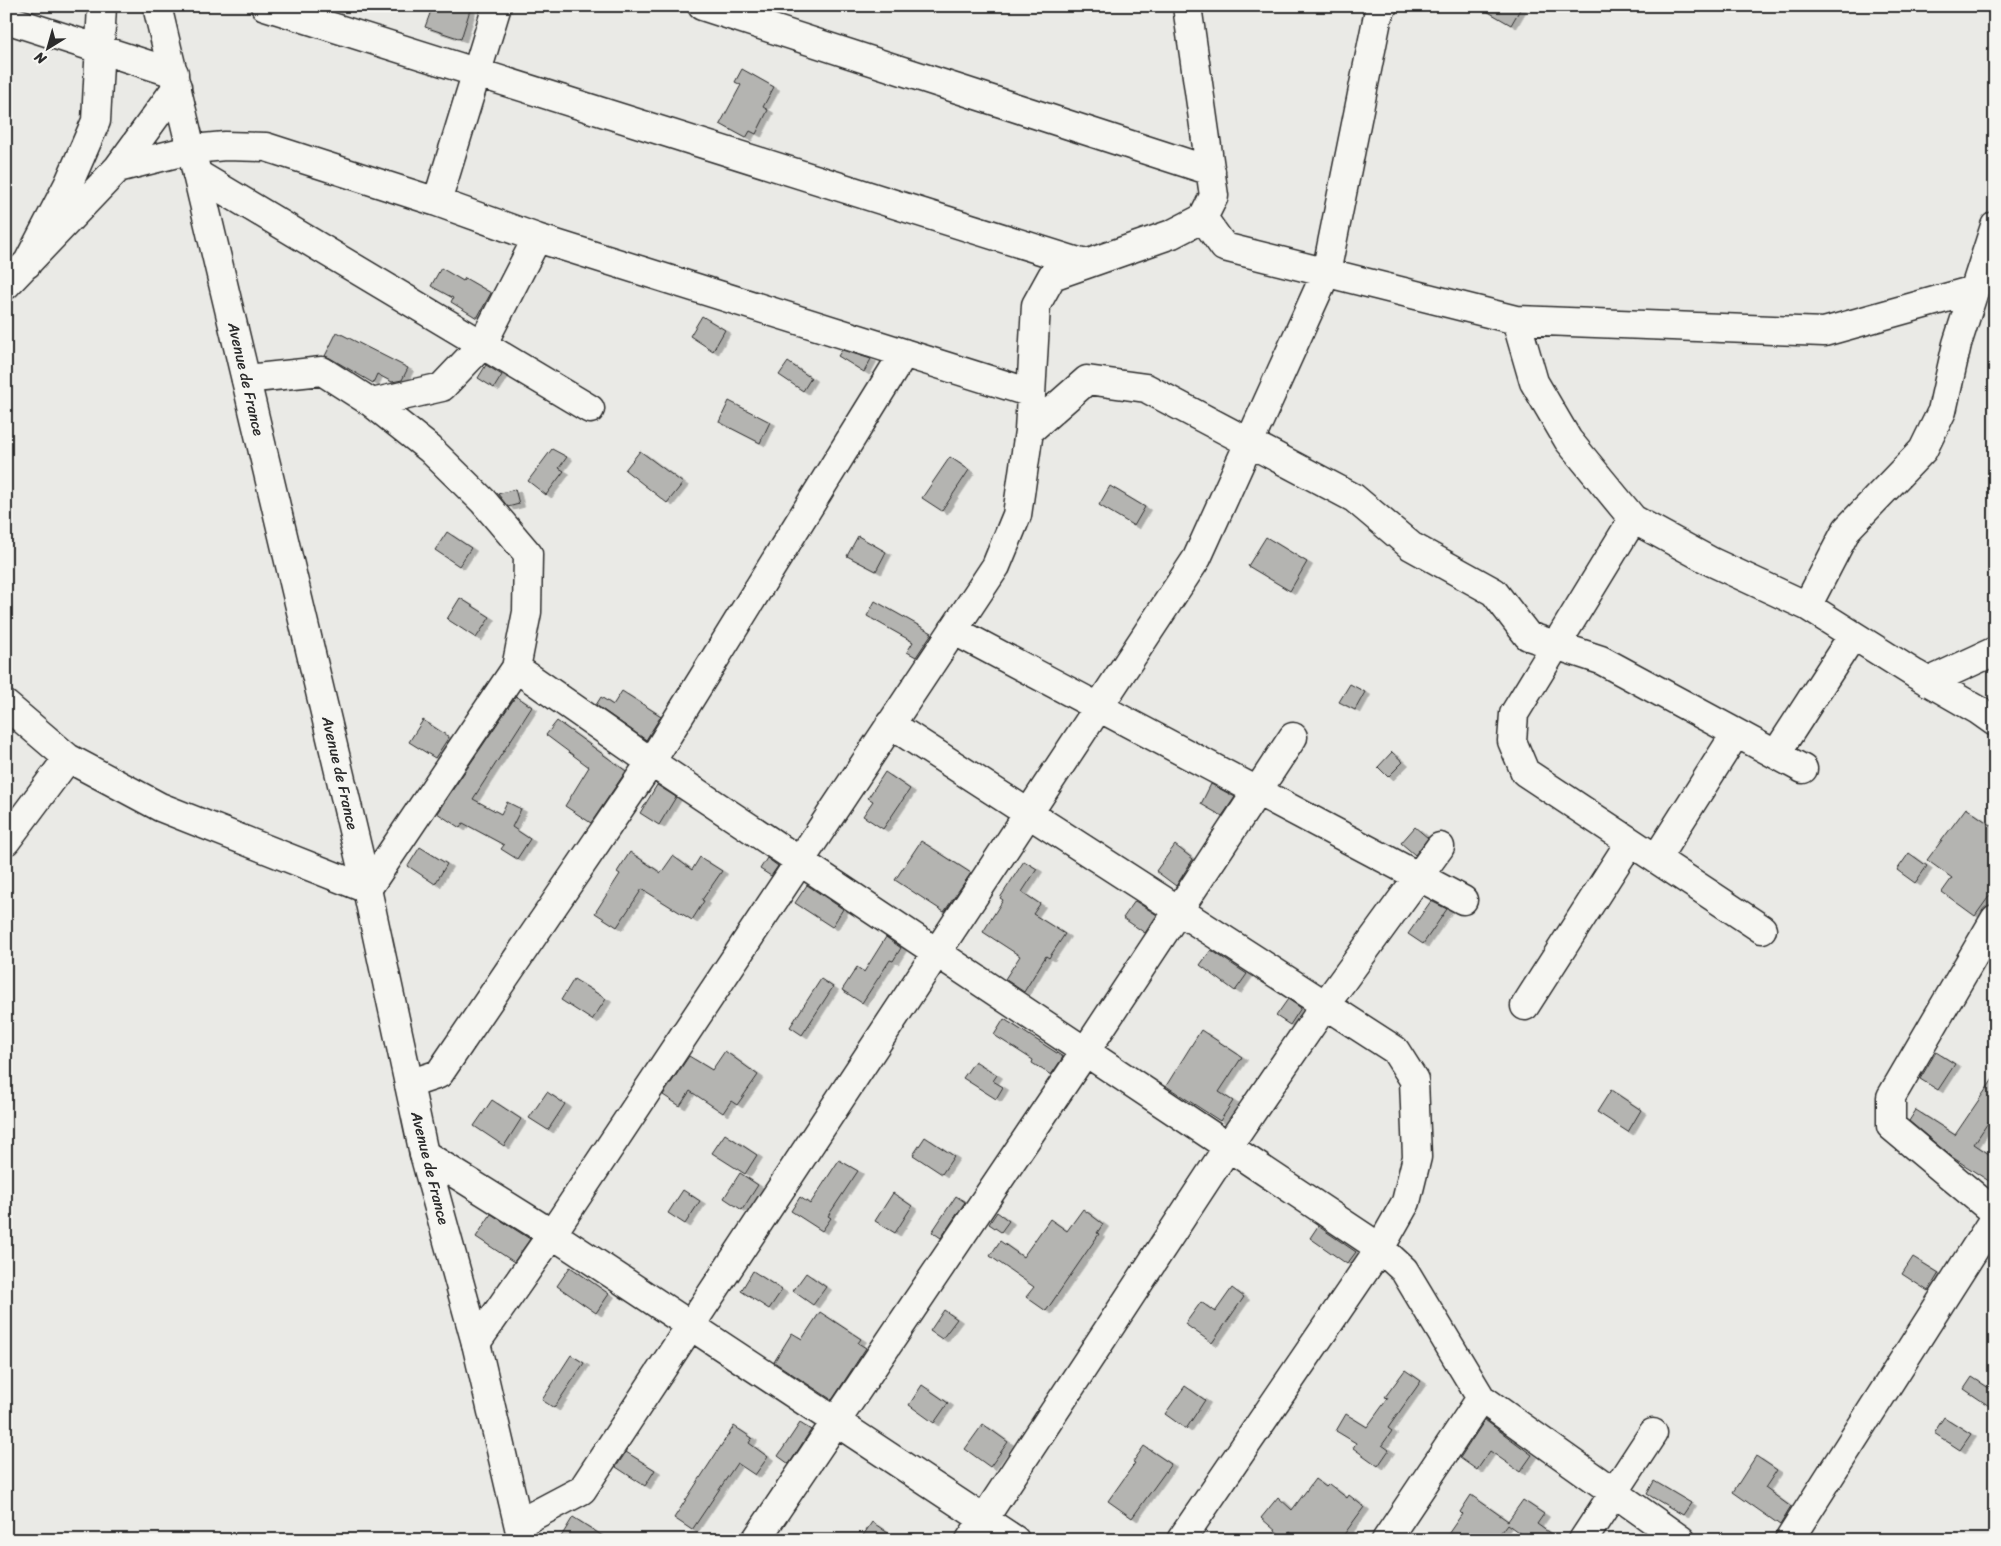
<svg xmlns="http://www.w3.org/2000/svg" width="2001" height="1546" font-family="Sriracha,sans-serif">
  <defs>
    <filter id="shadow"><feDropShadow dx="5.5" dy="3" stdDeviation="0" flood-color="#0004"/></filter>
  </defs>
  <rect width="100%" height="100%" fill="#eaeae6"/>
  <filter id="ink" filterUnits="userSpaceOnUse"><feTurbulence type="fractalNoise" baseFrequency=".02" numOctaves="2"/><feDisplacementMap in="SourceGraphic" scale="10" xChannelSelector="R" yChannelSelector="G"/><feConvolveMatrix kernelMatrix="1 2 1 2 8 2 1 2 1" color-interpolation-filters="sRGB"/></filter>
  <g filter="url(#ink)">
    <path fill="#b4b4b1" stroke="#2b2b2b" filter="url(#shadow)" d="M441,6h17l12,4 -9,29 -36,-12 7,-19 7,2z
      M1478,6h44l-11,19z
      M742,69l32,18 -11,20 5,3 -12,24 -6,-3 -4,7 -26,-14 21,-39 -6,-3z
      M441,268l22,13 2,-3 26,15 -14,25 -26,-16 2,-4 -22,-12z
      M702,316l23,14 -12,21 -23,-15z
      M337,332l71,36 -6,12 -10,2 -15,-8 -4,9 -43,-25 -5,-2z
      M842,350l29,9 -7,13 -26,-16z
      M788,362l23,16 -8,13 -24,-16z
      M486,365l16,10 -8,13 -16,-10z
      M729,401l41,21 -10,21 -41,-21z
      M552,449l15,8 -8,11 5,3 -18,24 -18,-14z
      M640,451l43,32 -16,20 -42,-33z
      M950,457l19,13 -27,41 -20,-13z
      M1110,486l35,21 -11,19 -35,-21z
      M515,489l4,15 -11,3 -10,-13z
      M447,532l24,16 -12,18 -24,-16z
      M858,536l28,16 -10,19 -29,-15z
      M1266,537l41,25 -17,29 -42,-25z
      M460,598l30,19 -14,21 -29,-19z
      M875,601l57,32 -16,24 -9,-5 6,-10 -46,-26z
      M1350,684l15,8 -10,18 -16,-8z
      M622,691l39,25 -15,24 -50,-35 5,-8 12,8z
      M516,696l16,11 -59,92 28,15 6,-12 14,7 -9,18 18,12 -13,20 -16,-10 3,-4 -41,-22 -3,5 -23,-15z
      M423,720l26,17 -14,21 -26,-16z
      M557,721l69,50 -35,52 -26,-17 24,-39 -43,-32z
      M1392,752l11,10 -15,15 -10,-10z
      M885,772l25,17 -27,40 -20,-13 10,-15 -5,-3z
      M1211,784l24,13 -13,19 -21,-12z
      M657,785l19,12 -17,28 -19,-12z
      M1966,808l29,20v60l-20,28 -33,-24 10,-14 -25,-18z
      M1415,827l13,11 -13,17 -14,-12z
      M921,841l50,32 -27,39 -49,-32z
      M1175,845l18,14 -17,27 -20,-15z
      M420,847l27,17 -12,20 -27,-18z
      M630,852l31,21 12,-17 19,14 8,-13 22,14 -20,29 2,1 -12,19 -50,-31 -25,38 -22,-14 25,-39 -3,-2z
      M1909,853l18,13 -12,17 -18,-13z
      M767,858l11,8 -7,10 -11,-7z
      M1024,861l13,8 -15,23 18,12 -7,10 32,20 -16,24 -3,-2 -22,36 -19,-13 15,-23 -37,-24 20,-32 -3,-2z
      M807,885l36,24 -11,18 -37,-24z
      M1135,901l22,14 -12,18 -22,-15z
      M1431,901l16,8 -24,35 -15,-10z
      M886,937l15,11 -8,13 -3,-1 -28,43 -20,-13 15,-23 7,5z
      M1211,950l36,24 -12,17 -35,-26z
      M574,979l32,20 -14,21 -31,-20z
      M821,979l12,8 -31,48 -12,-8z
      M1288,999l13,9 -11,17 -14,-9z
      M1004,1019l59,38 -12,18 -19,-12 1,-3 -39,-25z
      M1201,1030l41,27 -23,35 14,9 -13,20 -54,-35z
      M725,1051l33,24 -21,30 -6,-4 -8,12 -33,-22 -10,15 -17,-11 26,-39 23,14z
      M1936,1052l19,12 -17,26 -18,-11z
      M975,1061l22,14 -4,6 10,6 -7,12 -33,-21z
      M1995,1076v36l-21,32 21,14v27l-43,-28 -43,-36 7,-11 39,25z
      M1611,1090l30,20 -13,22 -31,-20z
      M547,1092l18,12 -17,26 -19,-12z
      M492,1100l29,19 -17,27 -30,-20z
      M725,1134l32,21 -12,19 -33,-21z
      M925,1137l29,19 -12,18 -29,-19z
      M839,1160l19,11 -30,45 3,2 -9,13 -31,-20 9,-14 10,7z
      M740,1173l18,12 -16,25 -18,-12z
      M683,1190l17,11 -15,23 -17,-11z
      M893,1193l19,13 -17,27 -20,-12z
      M956,1196l9,6 -24,36 -9,-6z
      M1083,1209l20,15 -6,9 2,1 -53,77 -20,-14 8,-10 -44,-31 10,-15 23,16 27,-38 17,12z
      M997,1212l12,9 -8,11 -12,-8z
      M491,1214l39,25 -16,23 -38,-25z
      M1318,1226l38,26 -9,12 -37,-26z
      M1913,1257l26,16 -11,18 -26,-17z
      M570,1267l39,27 -13,19 -39,-27z
      M753,1271l29,19 -13,19 -28,-18z
      M806,1273l20,14 -13,18 -20,-14z
      M1232,1288l12,9 -32,46 -27,-19 16,-22 14,10z
      M944,1310l13,9 -15,20 -12,-8z
      M820,1312l41,27 -3,4 8,5 -34,52 -58,-38 18,-29 10,6z
      M571,1355l13,8 -30,45 -12,-8z
      M1405,1370l16,11 -33,47 4,3 -10,14 7,5 -11,16 -25,-18 3,-5 -20,-12 10,-17 21,13 21,-29 -3,-1z
      M1972,1377l23,15v18l-31,-21z
      M922,1385l26,18 -14,20 -25,-18z
      M1185,1386l20,14 -19,29 -21,-15z
      M1944,1417l27,17 -11,16 -26,-17z
      M1485,1420l47,35 -12,17 -30,-21 -13,19 -17,-12z
      M800,1423l11,7 -22,34 -11,-8z
      M983,1424l25,18 -18,25 -25,-18z
      M734,1426l18,12 -3,5 19,14 -13,18 -18,-12 -45,67 -18,-12z
      M1144,1446l27,18 -39,54 -24,-17 27,-38 -2,-1z
      M626,1452l29,18 -10,16 -29,-19z
      M1756,1456l21,14 -12,18 26,19 -11,18 -47,-33z
      M1315,1479l11,8 3,-3 18,14 2,-3 15,12 -24,33h-40l-10,-8 -5,7 -24,-21 17,-21 14,13z
      M1654,1481l37,22 -8,12 -36,-21z
      M1471,1495l37,26 15,-21 21,14 -7,10 22,16h-30l-22,-16 -12,16h-51l18,-26 -2,-2z
      M573,1517l36,23h-50z
      M872,1522l26,18h-38z"/>
    <g fill="none" stroke-linecap="round" stroke-linejoin="round">
      <g stroke="#2b2b2b" stroke-width="31">
        <path id="minor" d="M265,6l820,258
          M702,6l509,165
          M6,19l168,54
          M118,168l75,-19 32,-3 41,1 171,55 100,36 494,155
          M197,174l393,235
          M437,202l60,-196
          M1203,218l21,29 292,73 308,12 150,-42
          M27,264l41,-79 28,-64 6,-115
          M6,285l112,-117 59,-81
          M1516,320l18,62 34,58 65,79 79,43 95,44 108,68 63,36 17,12
          M372,403l70,-16 40,-42 55,-107
          M1029,431l58,-51 59,8 208,110 57,48 83,46 34,44 73,24 202,109
          M1633,519l-119,195 -2,27 13,31 237,157
          M1807,606l40,-77 76,-79 19,-39 15,-67 38,-118
          M953,630l510,270
          M516,668l135,94 729,486 24,22 77,128 200,142
          M1928,682l67,-31
          M6,705l62,53 92,49 207,82 149,-221 11,-56 1,-58 -45,-53 -53,-52 -58,-46 -50,-32 -76,8
          M890,724l505,326 19,30 3,77 -11,45 -26,46 -199,292
          M1776,754l77,-119
          M6,841l62,-83
          M1656,859l80,-126
          M1995,919l-104,178v29l104,87
          M1525,1006l105,-164
          M409,1084l30,-10 212,-312 253,-409
          M424,1154l128,80 463,306
          M476,1343l76,-109 444,-668 21,-51 12,-84 7,-126 16,-29 120,-42 31,-16 11,-22 -27,-190
          M529,1518l53,-28 615,-932 129,-285 52,-258 5,-9
          M756,1540l329,-488 208,-315
          M970,1540l258,-393 97,-142 115,-158
          M1386,1540l95,-142
          M1583,1540l70,-107
          M1789,1540l206,-323"/>
      </g>
      <g stroke="#2b2b2b" stroke-width="31">
        <path id="major" d="M157,6l210,883 57,265 52,189 46,197"/>
      </g>
      <use href="#minor" stroke="#f6f6f2" stroke-width="28"/>
      <use href="#major" stroke="#f6f6f2" stroke-width="28"/>
    </g>
  </g>
  <g text-anchor="middle" stroke-width="5" stroke-linejoin="round" paint-order="stroke">
    <g font-size="15" fill="#2b2b2b" stroke="#f6f6f2">
      <text transform="translate(246 379) rotate(77)" y="5">Avenue de France</text>
      <text transform="translate(340 773) rotate(77)" y="5">Avenue de France</text>
      <text transform="translate(430 1168) rotate(76)" y="5">Avenue de France</text>
    </g>
  </g>
  <rect width="2001" height="1546" fill="none" stroke="#f6f6f2" stroke-width="25"/>
  <rect x="12" y="12" width="1976" height="1521" fill="none" stroke="#2b2b2b" stroke-width="2" filter="url(#ink)"/>
  <g transform="translate(48 48) rotate(217)" stroke="#f6f6f2" stroke-width="4" paint-order="stroke">
  <path d="M0-4L9 19L0 12L-9 19Z" fill="#2b2b2b"/>
  <text y="-8" font-size="14" font-weight="bold" text-anchor="middle" fill="#2b2b2b">N</text>
  </g>
</svg>
